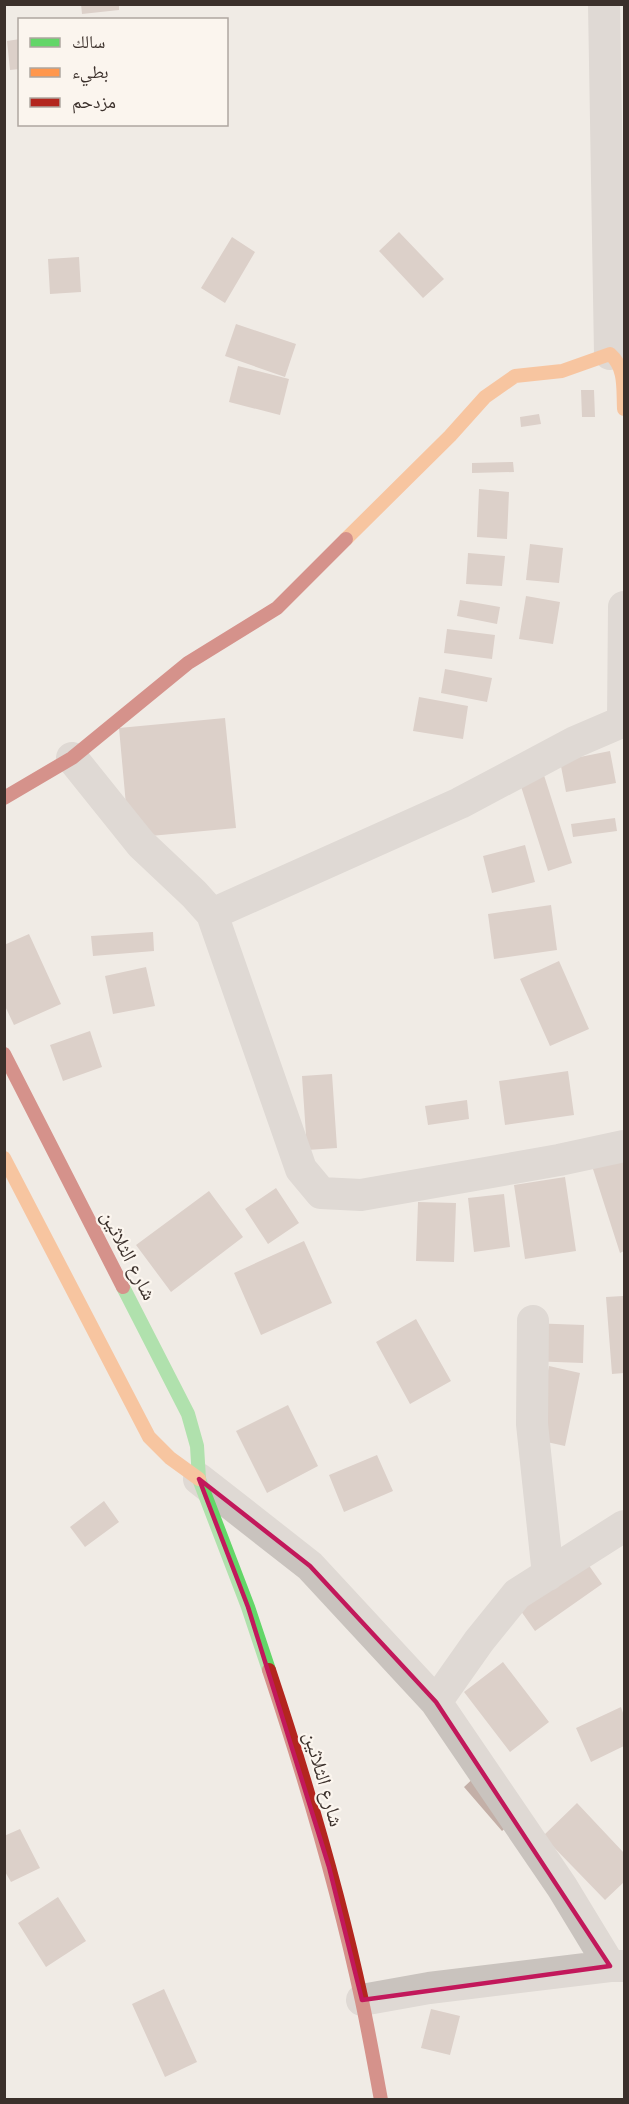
<svg xmlns="http://www.w3.org/2000/svg" width="629" height="2104" font-family="'DM Sans','Noto Naskh Arabic',sans-serif">
  <rect width="100%" height="100%" fill="#f0ebe5"/>
  <path fill="#c3afa7" d="M81,4h38v6l-37,4z
    M20,39v30l-10,1 -3,-29z
    M399,232l45,47 -21,19 -44,-47z
    M232,237l23,15 -30,51 -24,-15z
    M79,257l2,35 -31,2 -2,-35z
    M236,324l60,20 -11,33 -60,-21z
    M238,366l51,13 -9,36 -51,-13z
    M581,390h13l1,27h-13z
    M539,414l2,10 -20,3 -1,-10z
    M513,462l1,10 -42,1v-10z
    M479,489l30,3 -2,47 -30,-2z
    M530,544l33,4 -4,35 -33,-3z
    M468,553l37,3 -3,30 -36,-2z
    M526,596l34,6 -7,42 -34,-5z
    M460,600l40,7 -3,17 -40,-8z
    M447,629l48,6 -3,24 -48,-6z
    M445,669l47,9 -5,24 -46,-9z
    M419,697l49,9 -5,33 -50,-8z
    M225,718l11,110 -107,10 -10,-110z
    M610,751l6,32 -50,9 -6,-31z
    M542,769l30,94 -24,8 -30,-94z
    M615,818l2,13 -44,6 -2,-13z
    M525,845l10,37 -43,11 -9,-37z
    M551,905l6,45 -63,9 -6,-45z
    M153,932l1,19 -61,5 -2,-20z
    M29,934l32,70 -47,21 -10,-21v-59z
    M559,961l30,68 -39,17 -30,-67z
    M146,967l9,39 -42,8 -8,-38z
    M90,1031l12,36 -39,14 -13,-36z
    M568,1071l6,44 -69,10 -6,-44z
    M332,1074l5,74 -30,2 -5,-74z
    M467,1100l2,19 -41,6 -3,-19z
    M624,1155v96l-4,2 -28,-87z
    M565,1177l11,74 -51,8 -11,-74z
    M276,1188l23,35 -31,21 -23,-35z
    M209,1191l34,46 -72,55 -35,-47z
    M504,1194l6,53 -36,5 -6,-54z
    M418,1202l38,1 -2,59 -38,-1z
    M304,1241l28,62 -71,32 -27,-62z
    M623,1296l1,77 -12,1 -6,-77z
    M416,1319l35,62 -41,23 -34,-62z
    M529,1323l55,2 -1,38 -54,-2z
    M549,1366l31,7 -15,73 -32,-7z
    M288,1405l30,61 -51,27 -31,-62z
    M377,1455l16,36 -49,21 -15,-37z
    M104,1501l15,21 -34,25 -15,-20z
    M578,1550l24,34 -67,47 -24,-34z
    M503,1662l46,60 -39,30 -46,-60z
    M621,1707l3,9v30l-33,16 -15,-34z
    M479,1773l39,44 -16,14 -38,-44z
    M577,1803l47,50v29l-19,18 -62,-64z
    M20,1829l20,39 -29,14 -7,-12v-34z
    M58,1897l28,44 -40,26 -28,-44z
    M164,1989l33,73 -32,15 -33,-73z
    M431,2009l29,7 -10,39 -29,-7z"/>
  <g fill="none" stroke-linecap="round" stroke-linejoin="round">
    <path stroke="#c9c3be" stroke-width="32" d="M604,4l6,350
      M623,721l1,-114
      M72,758l69,86 53,50 18,20 248,-111 115,-61 49,-21
      M212,914l89,255 20,24 40,2 198,-35 65,-14
      M533,1321l-1,103 16,151
      M199,1479l111,87 126,136 126,185 48,79
      M436,1702l43,-61 38,-47 107,-68
      M362,2000l67,-12 181,-22h14"/>
    <path stroke="#63d668" stroke-width="14" d="M123,1287l65,127 9,32 2,33 49,128 21,63"/>
    <path stroke="#ff974d" stroke-width="14" d="M346,539l104,-103 35,-39 30,-21 47,-5 48,-17c16,14 13,35 14,55
      M4,1158l145,279 21,21 29,21"/>
    <path stroke="#b3261e" stroke-width="14" d="M4,798l68,-40 116,-95 89,-55 69,-69
      M4,1054l119,233
      M269,1670c36,108 69,219 93,331 7,33 13,66 19,99"/>
  </g>
  <path d="M0 0H629V2104H0ZM199,1479l111,87 126,136 174,264 -248,34 -33,-133 -81,-260z" fill="#f0ebe5" fill-opacity=".55" fill-rule="evenodd"/>
  <path fill="none" stroke="#c2185b" stroke-width="4.5" stroke-linejoin="round" d="M199,1479l111,87 126,136 174,264 -248,34 -33,-133 -81,-260z"/>
  <g text-anchor="middle" stroke-width="4.5" stroke-linejoin="round" paint-order="stroke">
    <g font-size="20" fill="#3b302b" stroke="#fbf5ee">
      <text transform="translate(129 1255) rotate(63)" y="7">شارع الثلاثين</text>
      <text transform="translate(324 1779) rotate(74)" y="7">شارع الثلاثين</text>
    </g>
  </g>
  <rect width="629" height="2104" fill="none" stroke="#3b302b" stroke-width="12"/>
  <rect x="18" y="18" width="210" height="108" fill="#fbf5ee" stroke="#aea6a0" stroke-width="1.5"/>
  <rect x="30" y="38" width="30" height="9" fill="#63d668" stroke="#aea6a0" stroke-width="1.5"/>
  <text x="72" y="48" font-size="18" fill="#3b302b">سالك</text>
  <rect x="30" y="68" width="30" height="9" fill="#ff974d" stroke="#aea6a0" stroke-width="1.5"/>
  <text x="72" y="78" font-size="18" fill="#3b302b">بطيء</text>
  <rect x="30" y="98" width="30" height="9" fill="#b3261e" stroke="#aea6a0" stroke-width="1.5"/>
  <text x="72" y="108" font-size="18" fill="#3b302b">مزدحم</text>
</svg>
